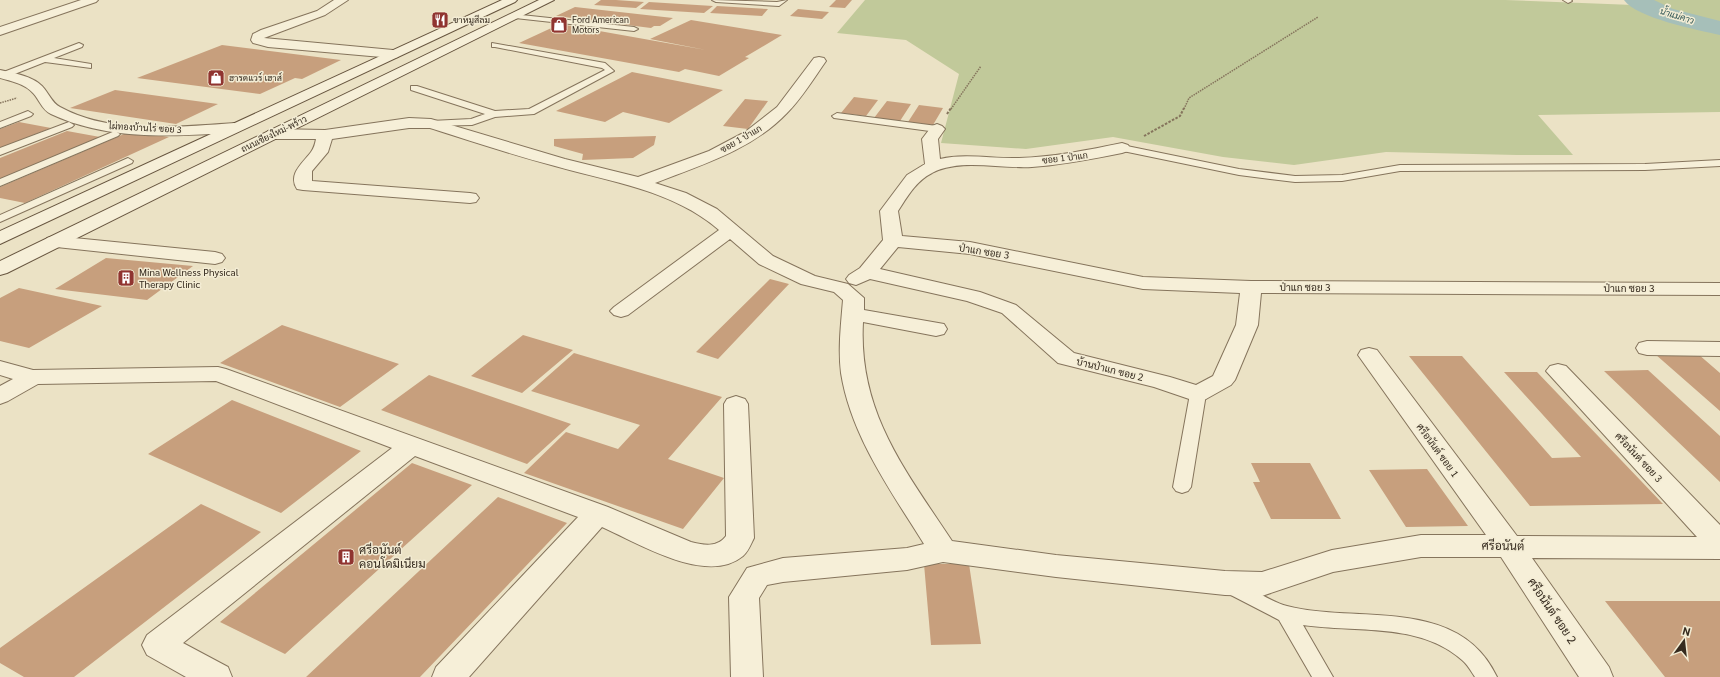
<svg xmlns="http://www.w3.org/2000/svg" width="1720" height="677" font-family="Georgia,Sarabun,serif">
  <rect width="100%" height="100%" fill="#ebe2c5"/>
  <path fill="#c1c99a" d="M865,0h640l154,6 -7,-6h68v112l-182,3 35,40h-56l-131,-3 -92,13 -71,-8 -110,-20 -87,12 -85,-6 18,-69 -53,-34 -69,-7z"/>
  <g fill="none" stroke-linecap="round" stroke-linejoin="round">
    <path fill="#a6bfb9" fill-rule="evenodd" d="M1624,0h30l19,9 47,12v14c-22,-5 -84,-17 -96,-35z"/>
  </g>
  <path fill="#c79f7d" d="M601,0h15l28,2 -8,6 -42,-3z
    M836,0h16l-7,8 -16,-1z
    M649,2l64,4 -9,7 -64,-4z
    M717,6l51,3 -6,7 -52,-3z
    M575,7l98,11 -13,8h-6l-3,2 -95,-12z
    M798,9l31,3 -7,7 -32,-3z
    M691,20l91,15 -37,22 4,1 -30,18 -34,-7 -6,3 -160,-29 41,-19 146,26 -56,-11z
    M222,45l119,15 -39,19 -7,-1 -35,16 -123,-16z
    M632,72l91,18 -54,33 -46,-11 -18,10 -49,-11z
    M115,90l103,14 -42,20 -106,-16z
    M854,97l24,3 -12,16 -25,-3z
    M745,99l23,2 -20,28 -25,-3z
    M887,101l24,3 -11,17 -26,-3z
    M919,105l24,3 -10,17 -25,-3z
    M19,122l32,6 -51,20v-19z
    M67,131l33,6 -100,42v-21z
    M131,131l38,6 -144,66 -25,-5v-11z
    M656,136l-2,9 -21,13 -51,2 1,-6 -29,-8v-7z
    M106,258l87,8 -46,34 -92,-11z
    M770,279l19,5 -71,75 -22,-7z
    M19,288l83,18 -73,42 -29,-7v-43z
    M282,325l117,39 -59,43 -120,-44z
    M523,335l50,15 -51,43 -51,-17z
    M574,353l148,44 -54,62 56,19 -41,51 -159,-56 42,-41 52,17 22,-24 -109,-34z
    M1655,354h43l22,19v38z
    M1409,356h53l90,102 29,-1 -77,-85h33l126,132 -133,2z
    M1648,370l72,66v46l-116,-111z
    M429,375l142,49 -44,40 -146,-54z
    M232,400l129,51 -80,62 -133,-59z
    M412,463l60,22 -187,169 -65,-32z
    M1251,463h59l31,56h-70l-18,-37h7z
    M1427,469l41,57 -62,1 -37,-57z
    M498,497l69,26 -147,154h-114z
    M201,504l60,28 -187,145h-50l-24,-14v-15z
    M924,564h45l12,80 -50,1z
    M1605,601h115v76h-55z"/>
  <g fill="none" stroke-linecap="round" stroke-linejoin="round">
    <g stroke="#85745c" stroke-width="2">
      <path id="lane" d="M712,0l65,2 10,-2 -8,6 -63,-4z
        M1563,0h8l1,1 -4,2z
        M512,14l122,13 4,2 -4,2 -119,-13h-3z
        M79,43l4,2 -1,2 -28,11 37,6v4l-46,-6 -38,15 -7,-2 1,-2z
        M492,43l113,20 9,8 -80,43 -39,3 -23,8 -44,1 -2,-2 2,-2 3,-1 40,-2 14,-5 -74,-24v-4h6l78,25 34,-2 76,-39 -3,-2 -107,-21h-3z
        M28,111l5,3 -2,2 -31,12v-6z
        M837,113l100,13 5,3 -5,3 -103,-14 -2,-2z
        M69,122l5,3 -2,2 -72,28v-7z
        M115,131l5,3 -2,2 -118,50v-7z
        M1122,145l117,24 56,7 47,-1 58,-10 245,-1 75,-4v6l-75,4 -245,1 -58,10 -47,1 -56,-7 -121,-25 -1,-2 1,-2z
        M128,158l5,3 -1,2 -132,59v-7z
        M1198,389l5,2 3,3 -15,93 -3,4 -6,2 -6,-2 -3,-4 17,-93 3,-3z
        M1232,579c19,7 35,22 55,27 69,18 172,-11 210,71h-22c-4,-6 -8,-13 -13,-17 -43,-38 -105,-27 -159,-35l30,52h-21l-33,-57 -54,-28 -3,-5 3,-5z"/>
    </g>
    <g stroke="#85745c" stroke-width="2">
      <path id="street" d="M81,0h17l-2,2 -96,33v-8z
        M334,0h14l-23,15 -61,23 129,12 5,1 1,3 -1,3 -5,1 -125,-11 -15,-4 -2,-3 2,-6 8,-4 56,-19z
        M819,57l5,1 2,3c-12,17 -24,37 -39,52 -35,37 -86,52 -132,70l31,10 31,16 56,47 42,20 33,8 16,14v12l80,14 3,5 -3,5 -8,2 -73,-14c-5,90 42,148 89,219l104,14 169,16 37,1 70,-22 89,-15h65l-128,-180 3,-5 8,-2 8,2 140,186 180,1 -151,-166 4,-5 8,-2 8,2 154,159v34l-188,-1 77,109 4,10h-34l-78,-120h-80l-88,15 -71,24 -37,-1 -169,-18 -113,-15 -36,8 -124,12 -16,3 -8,13 4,79h-32l-2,-80 18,-29 36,-10 124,-10 17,-4c-33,-53 -73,-108 -83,-171 -3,-24 0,-49 2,-73l-9,-8 -33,-8 -42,-20 -29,-25 -102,76 -7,2 -7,-2 -4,-4 4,-4 105,-77c-46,-40 -108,-48 -164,-64 -42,-11 -84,-25 -125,-38h-21l-77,11 -4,13 -16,19v10l158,12 6,1 3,4 -3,4 -6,1 -167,-13 -6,-1c-10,-15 7,-27 14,-37 3,-4 4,-8 5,-13h-43l-5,-2 -3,-3 3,-3 5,-2 52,1 84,-12 22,1 134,40 73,18 71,-26 36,-19 32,-25 37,-49z
        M0,70c14,3 32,6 42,16 6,6 10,17 18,21 51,28 118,20 174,16l5,2 3,3 -3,3 -5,2c-62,3 -126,8 -183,-19 -9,-4 -12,-15 -18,-21 -8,-9 -22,-12 -33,-15z
        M937,124l5,2 3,3 -7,10 2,20c26,-6 53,0 79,-1 35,-1 69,-8 103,-15l6,2 2,3 -2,3 -6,2c-30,6 -60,12 -90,14 -30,2 -73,-9 -100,6 -16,8 -25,24 -34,38l4,25 68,6 173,35 108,4 469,2v12l-459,-2 -3,32 -23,55 -4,5 -25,14 -8,3 -44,-15 -96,-24 -56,-50 -35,-12 -97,-22 -14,6 -7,-2 -3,-4 3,-4 11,-7 23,-28 -3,-29 27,-36 18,-11 -3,-25 10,-13zM898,247l72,7 173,35 97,4 -4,32 -23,51 -17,9 -26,-8 -96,-24 -58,-48 -36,-13 -100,-23z
        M54,236l161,16 7,2 3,4 -3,4 -7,2 -168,-18 -2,-4 2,-4z
        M1647,341l73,1v14l-73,-1 -8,-2 -3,-5 3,-5z
        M0,361l33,9 185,-3 8,2 382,138 83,35c12,3 26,6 35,-6l-2,-132 3,-5 9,-3 9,3 3,5 6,134c-3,6 -6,14 -11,18 -36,30 -105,-13 -141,-29l-133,150h-37l4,-10 142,-150 -163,-61 -232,187 45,24 4,10h-46l-39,-22 -5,-10 5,-10 245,-187 -176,-67 -178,3 -30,17 -8,3v-18l13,-7 -13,-4z"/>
    </g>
    <g stroke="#67553f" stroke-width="2">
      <path id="secondary" d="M502,0h15l-2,2 -515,242v-13z
        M539,0h15l-547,273 -7,2v-14z"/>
    </g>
    <path stroke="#85745c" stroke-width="1.5" stroke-dasharray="1.5 1" stroke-linecap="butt" d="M0,103l17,-5
      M951,109l30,-43
      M1184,109l5,-11 129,-81"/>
    <path stroke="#85745c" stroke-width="2" stroke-dasharray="2.5 1.5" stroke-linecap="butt" d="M947,114l4,-6
      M1144,136l36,-20 4,-8"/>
    <use href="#lane" fill="#f6efd8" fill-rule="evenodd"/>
    <use href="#street" fill="#f6efd8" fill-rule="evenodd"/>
    <use href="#secondary" fill="#f6efd8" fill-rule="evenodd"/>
  </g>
  <defs>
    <g id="restaurant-square" transform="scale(0.9)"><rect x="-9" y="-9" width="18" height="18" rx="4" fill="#903430" stroke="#f3ecd4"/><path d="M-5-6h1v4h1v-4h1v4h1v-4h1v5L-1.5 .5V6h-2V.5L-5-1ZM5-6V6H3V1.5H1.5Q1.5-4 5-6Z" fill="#fff"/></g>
    <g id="shop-square" transform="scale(0.9)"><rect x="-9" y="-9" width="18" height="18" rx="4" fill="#903430" stroke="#f3ecd4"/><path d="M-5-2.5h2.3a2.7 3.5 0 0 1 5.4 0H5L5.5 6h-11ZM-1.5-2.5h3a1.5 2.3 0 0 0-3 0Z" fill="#fff"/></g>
    <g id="building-square" transform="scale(0.9)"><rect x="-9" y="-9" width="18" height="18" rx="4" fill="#903430" stroke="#f3ecd4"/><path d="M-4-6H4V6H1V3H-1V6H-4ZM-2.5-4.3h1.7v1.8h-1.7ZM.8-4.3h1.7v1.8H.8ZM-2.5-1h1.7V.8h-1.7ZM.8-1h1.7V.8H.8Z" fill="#fff"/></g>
  </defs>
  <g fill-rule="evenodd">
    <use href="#restaurant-square" x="440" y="20"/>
    <use href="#shop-square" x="559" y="25"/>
    <use href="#shop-square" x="216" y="78"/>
    <use href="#building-square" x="126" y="278"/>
    <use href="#building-square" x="346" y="557"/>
  </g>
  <g text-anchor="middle" stroke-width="3" stroke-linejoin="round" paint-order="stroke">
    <g font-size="9" font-style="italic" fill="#2f5554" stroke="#f3ecd4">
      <text transform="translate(1677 16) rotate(17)" y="3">น้ำแม่คาว</text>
    </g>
    <g font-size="9" fill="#362b1f" stroke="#f3ecd4" text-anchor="start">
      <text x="453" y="23">ขาหมูสีลม</text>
      <text x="572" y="23">Ford American<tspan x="572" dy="10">Motors</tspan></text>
      <text x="229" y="81">ฮารดแวร์ เฮาส์</text>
    </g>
    <g font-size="9" fill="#362b1f" stroke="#f3ecd4">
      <text transform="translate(145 128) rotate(3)" y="3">ไผ่ทองบ้านไร่ ซอย 3</text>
      <text transform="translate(274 134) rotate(-26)" y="3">ถนนเชียงใหม่-พร้าว</text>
      <text transform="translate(741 139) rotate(-30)" y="3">ซอย 1 ป่าแก</text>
      <text transform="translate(1065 158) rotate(-7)" y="3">ซอย 1 ป่าแก</text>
    </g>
    <g font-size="10" fill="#362b1f" stroke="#f3ecd4">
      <text transform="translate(984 251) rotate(9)" y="4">ป่าแก ซอย 3</text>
      <text x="1305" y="291">ป่าแก ซอย 3</text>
      <text x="1629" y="292">ป่าแก ซอย 3</text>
      <text transform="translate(1110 369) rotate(14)" y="4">บ้านป่าแก ซอย 2</text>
      <text transform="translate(1438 450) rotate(54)" y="4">ศรีอนันต์ ซอย 1</text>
      <text transform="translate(1639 457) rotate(47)" y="4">ศรีอนันต์ ซอย 3</text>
    </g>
    <g font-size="10" fill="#362b1f" stroke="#f3ecd4" text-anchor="start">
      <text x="139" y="276">Mina Wellness Physical<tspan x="139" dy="12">Therapy Clinic</tspan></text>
    </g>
    <g font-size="12" fill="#362b1f" stroke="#f3ecd4">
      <text transform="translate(1503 546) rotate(1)" y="4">ศรีอนันต์</text>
      <text transform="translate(1552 611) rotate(56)" y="4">ศรีอนันต์ ซอย 2</text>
    </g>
    <g font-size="12" fill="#362b1f" stroke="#f3ecd4" text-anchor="start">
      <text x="359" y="554">ศรีอนันต์<tspan x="359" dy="14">คอนโดมิเนียม</tspan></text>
    </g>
  </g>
  <g transform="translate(1684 641) rotate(15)" stroke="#f3ecd4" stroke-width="3" paint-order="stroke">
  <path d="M0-3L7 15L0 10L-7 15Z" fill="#362b1f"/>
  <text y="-6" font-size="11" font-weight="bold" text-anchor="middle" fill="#362b1f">N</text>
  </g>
</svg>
